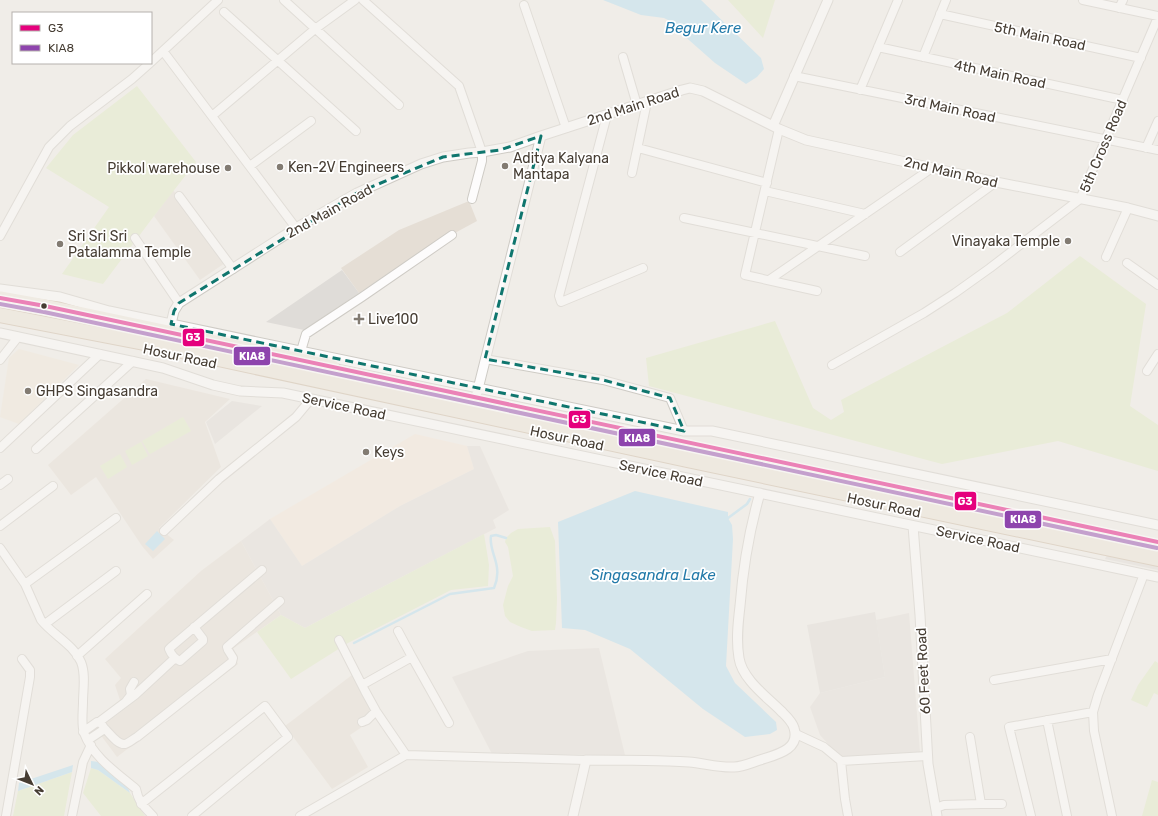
<svg xmlns="http://www.w3.org/2000/svg" width="1158" height="816" font-family="Rubik,sans-serif">
  <rect width="100%" height="100%" fill="#f0ede8"/>
  <path fill="#e5ded5" d="M173,190l52,73 -25,17 -46,-64z
    M469,201l8,20 -24,13 -2,-3 -92,62 -18,-25 58,-38z
    M146,379l84,20 -25,23 16,45 -62,61 15,12 -21,19 -11,-13 -46,-69 -25,18 -23,-30z
    M241,541l40,74 -50,35 7,14 -121,93 -26,-35 29,-22 -5,-15 6,-7 -16,-19 96,-88z
    M352,675l25,42 -27,18 18,32 -36,22 -47,-63z"/>
  <path fill="#f4e7d9" d="M415,434l52,12 7,23 -74,37 -98,60 -32,-47z"/>
  <path fill="#e3ded9" d="M467,446h13l29,64 -16,10 3,8 -121,63 -70,37 -24,-13 -40,-74 29,-22 32,47 98,-60 74,-37z
    M909,613l11,139 -78,7 -22,-24 -10,-28 10,-14 65,-16 -9,-57z
    M599,648l26,107 -133,-1 -40,-77 76,-26z"/>
  <path fill="#efe7d9" d="M19,349l60,16 -60,59 -19,-7 9,-59z"/>
  <path fill="#e0ecc5" d="M728,0h47l-12,38z
    M137,86l59,76 -42,54 -51,68 -41,-10 47,-67 -63,-39 27,-33z
    M1080,256l66,48 -16,102 28,19v46l-100,-30 -116,23 -293,-78 -3,-28 129,-37 38,87 18,12 13,-8 -3,-12 166,-87z
    M183,417l8,14 -41,23 -8,-13z
    M141,442l7,14 -16,9 -7,-14z
    M120,454l7,13 -19,12 -8,-13z
    M550,527l5,14 2,58 -1,24 -1,7 -23,1 -11,-4 -11,-5 -5,-6 -2,-11 5,-19 5,-10 -5,-29 -3,-5 1,-4 5,-5 7,-4z
    M484,534l5,31 -1,21 -37,4 -103,53 -57,36 -34,-47 24,-17 24,13 70,-37z
    M1155,661l3,2v32l-4,-2 -7,14 -16,-7 7,-15z
    M91,768l7,2 32,23 15,23h-44l-18,-23z
    M72,772l-8,44h-51l5,-25z
    M1152,780l6,2v34h-16z"/>
  <path fill="#dfdcd8" d="M342,270l17,23 -55,37 -38,-8z
    M232,401l30,5 -47,38 -9,-22z
    M1107,555l51,11v4l-53,-11z
    M875,612l10,65 -65,16 -13,-68z"/>
  <path fill="#b4def2" d="M603,0h98l60,58 3,11 -7,8 -11,7 -31,-21 -34,-30 -7,-10 -10,-5 -23,-3z
    M635,491l93,21v6l4,7 1,14 -7,127 9,17 41,39 1,8 -7,4 -25,3 -42,-28 -73,-60 -45,-19 -23,-2 -4,-106z
    M157,531l8,8 -12,12 -8,-7z
    M91,761l8,1 27,21 4,10 -32,-23 -7,-2z
    M73,765l-1,7 -54,19 1,-8z"/>
  <g fill="none" stroke-linecap="round" stroke-linejoin="round">
    <path stroke="#b4def2" stroke-width="2.5" d="M728,518l19,-14 3,-5
      M354,643l96,-49 44,-6c3,-7 4,-13 3,-20 -1,-11 -8,-21 -6,-32l5,-1 10,3"/>
    <g stroke="#cecbc5" stroke-width="10">
      <path id="minor" d="M284,0l115,105
        M363,0l96,86 23,66v9l-10,38
        M1083,0l75,16
        M524,5l42,123
        M1119,8l4,-8
        M224,12l132,119
        M940,14l201,44
        M878,47l245,53
        M163,51l133,177
        M623,57l14,48
        M923,57l23,-57
        M151,62l67,-62
        M794,76l364,74
        M860,90l38,-90
        M607,115l-48,181 2,6 82,-34
        M212,116l103,-87 40,-29
        M779,129l-34,146 72,16
        M638,148l129,35
        M1146,148l12,-27
        M250,166l61,-45
        M632,173l15,-71
        M765,191l100,23
        M179,196l54,73
        M684,218l181,38
        M0,236l49,-89 21,-21 62,-47 18,-16
        M135,238l44,65
        M900,252l96,-70
        M1106,257l22,-49
        M1127,263l31,22
        M769,280l163,-112
        M301,351l5,-17 56,-37 90,-62
        M485,359l118,21 67,18 14,33
        M0,360l18,-23
        M832,365l92,-52 31,-20 35,-25 90,-69 78,-182
        M1147,371l11,-17
        M0,448l100,-94
        M36,449l97,-88
        M0,485l8,-6
        M0,526l53,-40
        M164,531l55,-52 77,-62 15,-18
        M0,548l25,36 16,36c12,15 32,24 40,42 5,12 2,28 2,40 0,9 -2,23 1,31 9,24 33,40 52,56 2,12 8,18 17,27
        M25,584l91,-66
        M45,624l71,-53
        M194,627l9,12v2l-23,20c-5,-2 -9,-7 -11,-12l2,-2 91,-77
        M398,631l14,26
        M339,640l26,51 11,20 30,44
        M77,656l70,-62
        M994,680l118,-21
        M362,685l50,-28 37,66
        M127,700l4,-5 -1,-6 4,-7
        M1047,720l20,96
        M99,722l36,-27 40,-37
        M362,722l5,-2 9,-9
        M104,728c5,4 13,17 21,16 4,-1 8,-5 12,-7l95,-75 1,-4 -5,-8 -1,-3 53,-46
        M83,732l14,-10 4,1 3,5 -1,2 -15,10
        M796,734l28,13 17,14 86,-5
        M841,761l4,38 3,17
        M141,804l124,-98 23,31 -96,79
        M981,804h21
        M936,808l8,-3 37,-1 -11,-67
        M6,816l24,-139v-7l-8,-11
        M72,816l11,-54 8,-17
        M300,816l106,-61 180,5
        M1031,816l-22,-89 84,-15
        M1112,816l-18,-85 -1,-19 5,-17 46,-121"/>
    </g>
    <g stroke="#cecbc5" stroke-width="11">
      <path id="tertiary" d="M773,126l55,-126
        M0,289l60,8 49,14 62,13 513,107h28l446,94
        M171,324l3,-13 5,-8 117,-75 61,-35 64,-29 22,-7 26,-4 13,-1 28,-5 31,-11 141,-46 8,-2 13,3 76,38 27,11 190,42 132,26 30,8
        M0,333l163,35 50,17 27,6 43,2 875,184
        M476,397l65,-261
        M913,526l7,89 8,149 9,52
        M573,816l13,-56c34,0 68,0 103,2 14,1 30,6 45,5 8,0 17,-4 26,-7 15,-5 41,-10 34,-32 -2,-7 -8,-12 -13,-17 -14,-14 -39,-32 -42,-53 -3,-17 -1,-35 1,-52 3,-38 9,-75 20,-113"/>
    </g>
    <g stroke="#cab8a1" stroke-width="15">
      <path id="trunk" d="M0,298l45,8 288,61"/>
    </g>
    <g stroke="#cab8a1" stroke-width="16">
      <path id="motorway" d="M0,315l144,28 543,117 471,99
        M318,370l840,178"/>
    </g>
    <use href="#minor" stroke="#fdfcfc" stroke-width="8"/>
    <use href="#tertiary" stroke="#fdfcfc" stroke-width="9"/>
    <use href="#trunk" stroke="#eee8dd" stroke-width="13"/>
    <use href="#motorway" stroke="#ece4d8" stroke-width="14"/>
    <g stroke="#fff" stroke-width="7">
      <path id="bus-1" d="M0,298l45,8 1113,236"/>
    </g>
    <g stroke="#fff" stroke-width="7">
      <path id="bus-2" d="M0,304l44,8 1113,236"/>
    </g>
    <use href="#bus-1" stroke="#e5007d" stroke-width="4"/>
    <use href="#bus-2" stroke="#8e44ad" stroke-width="4"/>
  </g>
  <path d="M0 0H1158V816H0ZM541,136l-56,223 118,21 67,18 14,33 -513,-107 3,-13 5,-8 178,-110 86,-36 57,-7z" fill="#f0ede8" fill-opacity=".55" fill-rule="evenodd"/>
  <path fill="none" stroke="#0f766e" stroke-width="3" stroke-dasharray="8 5" stroke-linejoin="round" d="M541,136l-56,223 118,21 67,18 14,33 -513,-107 3,-13 5,-8 178,-110 86,-36 57,-7z"/>
  <g fill="#827b72" stroke="#fff" stroke-width="1.5">
    <circle cx="505" cy="166" r="4"/>
    <circle cx="280" cy="167" r="4"/>
    <circle cx="228" cy="168" r="4"/>
    <circle cx="1068" cy="241" r="4"/>
    <circle cx="60" cy="244" r="4"/>
    <path d="M357 313h4v4h4v4h-4v4h-4v-4h-4v-4h4z"/>
    <circle cx="28" cy="391" r="4"/>
    <circle cx="366" cy="452" r="4"/>
  </g>
  <circle fill="#463d33" stroke="#fff" stroke-width="1.5" cx="44" cy="306" r="3.5"/>
  <g text-anchor="middle" stroke-width="3.5" stroke-linejoin="round" paint-order="stroke">
    <g font-size="14" fill="#463d33" stroke="#fff">
      <text transform="translate(1040 36) rotate(12)" y="5">5th Main Road</text>
      <text transform="translate(1000 74) rotate(12)" y="5">4th Main Road</text>
      <text transform="translate(633 106) rotate(-18)" y="5">2nd Main Road</text>
      <text transform="translate(950 108) rotate(12)" y="5">3rd Main Road</text>
      <text transform="translate(1103 146) rotate(-67)" y="5">5th Cross Road</text>
      <text transform="translate(951 172) rotate(13)" y="5">2nd Main Road</text>
      <text transform="translate(329 211) rotate(-29)" y="5">2nd Main Road</text>
      <text transform="translate(180 356) rotate(12)" y="5">Hosur Road</text>
      <text transform="translate(344 406) rotate(12)" y="5">Service Road</text>
      <text transform="translate(567 438) rotate(12)" y="5">Hosur Road</text>
      <text transform="translate(661 473) rotate(12)" y="5">Service Road</text>
      <text transform="translate(884 505) rotate(12)" y="5">Hosur Road</text>
      <text transform="translate(978 539) rotate(12)" y="5">Service Road</text>
      <text transform="translate(923 671) rotate(-93)" y="5">60 Feet Road</text>
    </g>
    <g font-size="14" fill="#463d33" stroke="#fff" text-anchor="start">
      <text x="513" y="163">Aditya Kalyana<tspan x="513" dy="16">Mantapa</tspan></text>
      <text x="288" y="172">Ken-2V Engineers</text>
      <text x="220" y="173" text-anchor="end">Pikkol warehouse</text>
      <text x="68" y="241">Sri Sri Sri<tspan x="68" dy="16">Patalamma Temple</tspan></text>
      <text x="1060" y="246" text-anchor="end">Vinayaka Temple</text>
      <text x="368" y="324">Live100</text>
      <text x="36" y="396">GHPS Singasandra</text>
      <text x="374" y="457">Keys</text>
    </g>
    <g font-size="15" font-style="italic" fill="#237aa9" stroke="#fff">
      <text x="703" y="33">Begur Kere</text>
      <text x="653" y="580">Singasandra Lake</text>
    </g>
  </g>
  <g stroke="#fff" stroke-width="1.5">
    <rect x="182" y="328" width="23" height="19" rx="4" fill="#e5007d"/>
    <rect x="233" y="346" width="38" height="20" rx="4" fill="#8e44ad"/>
    <rect x="568" y="410" width="23" height="19" rx="4" fill="#e5007d"/>
    <rect x="618" y="428" width="38" height="19" rx="4" fill="#8e44ad"/>
    <rect x="954" y="491" width="23" height="20" rx="4" fill="#e5007d"/>
    <rect x="1004" y="510" width="38" height="19" rx="4" fill="#8e44ad"/>
  </g>
  <g font-size="11" text-anchor="middle" font-weight="bold" fill="#fff">
    <text x="193" y="341">G3</text>
    <text x="252" y="360">KIA8</text>
    <text x="579" y="423">G3</text>
    <text x="637" y="442">KIA8</text>
    <text x="965" y="505">G3</text>
    <text x="1023" y="523">KIA8</text>
  </g>
  <rect x="12" y="12" width="140" height="52" fill="#ffffff" stroke="#b5b1ad"/>
  <rect x="20" y="25" width="20" height="6" fill="#e5007d" stroke="#b5b1ad"/>
  <text x="48" y="32" font-size="12" fill="#463d33">G3</text>
  <rect x="20" y="45" width="20" height="6" fill="#8e44ad" stroke="#b5b1ad"/>
  <text x="48" y="52" font-size="12" fill="#463d33">KIA8</text>
  <g transform="translate(32 784) rotate(133)" stroke="#ffffff" stroke-width="3" paint-order="stroke">
  <path d="M0-3L7 15L0 10L-7 15Z" fill="#463d33"/>
  <text y="-6" font-size="11" font-weight="bold" text-anchor="middle" fill="#463d33">N</text>
  </g>
</svg>
